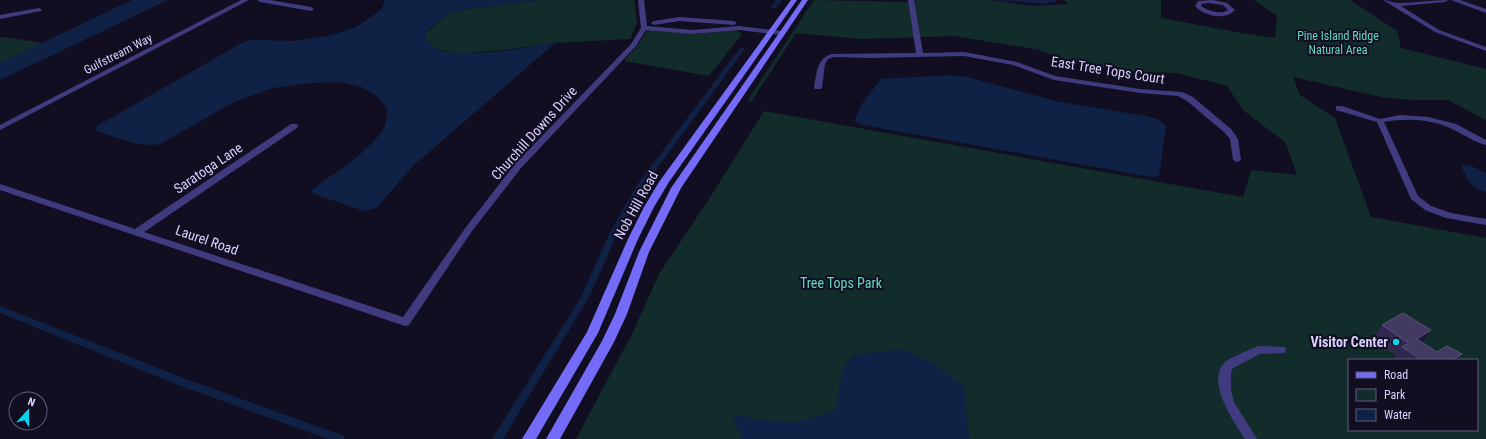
<svg xmlns="http://www.w3.org/2000/svg" width="1486" height="439" font-family="'Roboto Condensed',sans-serif">
  <rect width="100%" height="100%" fill="#120e22"/>
  <path fill="#122b2b" fill-rule="evenodd" d="M539,0h95l3,23 -7,16 -75,4 -44,6 -50,5 -25,-5 -11,-10 1,-7 24,-19 18,-4z
    M814,0l97,2 6,-2h74l41,6 36,-2 -4,-4h97v18c38,7 76,15 114,20l2,-22 -23,-16h96l47,31 4,17 85,21v51l-38,-20h-36l-31,-3 -88,-20 7,18 35,23 36,99 115,21v201h-910l57,-107 26,-58 50,-75 55,-88 479,86 8,-27 46,5 -11,-32 -42,-32 -17,-25 -50,-13 -47,-1 -58,-9 -32,-13 -86,-14 -92,3 -66,-6 -45,69 -4,-1zM1349,360h128v70h-128z
    M651,29l46,5 39,-4 6,4 -33,42 -85,-15 17,-20 6,-11z
    M0,37h3l40,6 -43,20z"/>
  <path fill="#0f2245" d="M132,0h36l-168,80v-17z
    M385,0h154l-71,9 -18,4 -24,18 -1,8c4,3 8,8 12,10 29,11 86,-2 118,-6l-141,122 -38,43 -12,3 -50,-17 -2,-4c21,-17 60,-39 72,-63 3,-5 3,-13 3,-18l-10,-13 -15,-9 -22,-5 -29,1 -38,5 -39,14 -74,42c-21,4 -44,-7 -64,-13l1,-5 145,-83 8,-3 43,1 35,-5 26,-8 16,-10 12,-9z
    M994,0h62l-1,2 -12,2z
    M951,75l16,2 93,25 86,14 11,3 9,7 -7,50 -8,1 -288,-52 -9,-4 7,-16 20,-26z
    M1465,165l9,2 12,6v19c-15,-3 -18,-13 -25,-26z
    M903,349l34,17 27,21 5,52h-227l-9,-21 3,-4 15,5 44,4 40,-12 8,-43 11,-13z"/>
  <g fill="none" stroke-linecap="round" stroke-linejoin="round">
    <path fill="#0f2245" fill-rule="evenodd" d="M776,0h6l-6,8h-4l-1,-1z
      M742,47l2,1v2l-99,135 -28,49 -28,63 -86,142h-11l89,-142 28,-63 28,-49 103,-137z
      M0,306l186,73 158,57 1,3h-17l-150,-54 -178,-72z"/>
    <path fill="#403b7f" fill-rule="evenodd" d="M241,0h8l-249,130v-5z
      M257,0h13l41,7 3,2 -3,2 -51,-9z
      M638,0h6l3,26 46,4 46,-4 43,5 3,2 -3,2 -43,-5 -46,4 -47,-4 -10,16 -115,122 -49,63 -63,94 -4,1 -405,-136v-6l135,45 156,-105h6l1,2 -1,2 -153,104 259,85 63,-90 49,-63 116,-120 10,-16z
      M908,0h6l9,53 41,-1 53,10 38,14 85,13 42,3 11,5 38,32 7,10 3,21 -4,2 -4,-2 -3,-21 -5,-6 -38,-32 -9,-5 -38,-3 -86,-13 -41,-15 -49,-9 -95,2 -35,-1 -6,2 -3,5 -3,23 -1,2h-6l-1,-2c3,-14 2,-27 17,-33l85,-1z
      M1213,0l14,3 8,7c-10,11 -31,6 -40,-4l3,-5zM1209,3l14,2 5,5c-8,5 -19,1 -27,-4l1,-2z
      M1383,0c6,0 10,3 15,3 17,0 33,-3 50,-3l-3,2 -44,4 38,24 47,17v4l-51,-19z
      M1451,0h9l26,9v4z
      M39,8l3,2 -1,1 -41,8v-4z
      M679,17l55,4 3,2 -3,2 -55,-4 -25,4 -3,-2 3,-2z
      M1336,106h6l38,13 20,-4 28,2 28,7 30,16v5c-12,-3 -23,-11 -34,-16 -20,-10 -46,-11 -68,-7l34,74 13,10 20,7 35,6v6l-40,-7 -21,-8 -14,-11 -34,-77 -41,-12z
      M1259,346l26,1 1,3 -1,3 -25,1 -27,14 -2,5v16l3,13 23,37h-12c-11,-17 -40,-58 -20,-77 4,-4 28,-14 34,-16z"/>
    <path fill="#746cf9" fill-rule="evenodd" d="M791,0h6l-128,182 -15,25 -16,32 -40,94 -62,106h-14l65,-107 41,-93 16,-32 15,-25z
      M802,0h6l-127,188 -32,64 -22,62 -13,28 -54,97h-14l56,-98 13,-27 24,-62 32,-64z"/>
  </g>
  <path fill="#31284f" d="M1382,325l49,5 -9,12 15,10 25,2 -5,6h-65l4,-5 -24,-16z"/>
  <path fill="#1d1635" d="M1431,330l-10,14 -4,-5z
    M1462,354l-5,6h-4z"/>
  <path fill="#433a62" stroke="#5a527a" d="M1403,313l28,17 -14,9 20,13 10,-6 15,8 -9,6h-6l-1,-1 -2,1h-22l-20,-13 7,-4 -27,-18z"/>
  <circle fill="#0ad2f1" stroke="#120e22" stroke-width="1.5" cx="1396" cy="342" r="4"/>
  <g text-anchor="middle" stroke-width="4" stroke-linejoin="round" paint-order="stroke">
    <g font-size="12" fill="#60dac0" stroke="#120e22">
      <text x="1338" y="40">Pine Island Ridge<tspan x="1338" dy="14">Natural Area</tspan></text>
    </g>
    <g font-size="12" fill="#d8d1fd" stroke="#120e22">
      <text transform="translate(118 54) rotate(-27)" y="4">Gulfstream Way</text>
    </g>
    <g font-size="14" fill="#d8d1fd" stroke="#120e22">
      <text transform="translate(1108 70) rotate(9)" y="5">East Tree Tops Court</text>
      <text transform="translate(534 133) rotate(-48)" y="5">Churchill Downs Drive</text>
      <text transform="translate(208 168) rotate(-34)" y="5">Saratoga Lane</text>
      <text transform="translate(636 205) rotate(-61)" y="5">Nob Hill Road</text>
      <text transform="translate(207 240) rotate(19)" y="5">Laurel Road</text>
    </g>
    <g font-size="14" fill="#60dac0" stroke="#120e22">
      <text x="841" y="288">Tree Tops Park</text>
    </g>
    <g font-size="14" font-weight="bold" fill="#d8d1fd" stroke="#120e22" text-anchor="end">
      <text x="1388" y="347">Visitor Center</text>
    </g>
  </g>
  <rect x="1348" y="359" width="130" height="72" fill="#120e22" stroke="#615c7a"/>
  <rect x="1356" y="372" width="20" height="6" fill="#746cf9" stroke="#615c7a"/>
  <text x="1384" y="379" font-size="12" fill="#d8d1fd">Road</text>
  <rect x="1356" y="389" width="20" height="12" fill="#122b2b" stroke="#615c7a"/>
  <text x="1384" y="399" font-size="12" fill="#d8d1fd">Park</text>
  <rect x="1356" y="409" width="20" height="12" fill="#0f2245" stroke="#615c7a"/>
  <text x="1384" y="419" font-size="12" fill="#d8d1fd">Water</text>
  <g transform="translate(28 411) rotate(21)"><circle r="19" fill="#120e22" stroke="#615c7a"/>
  <path d="M0-3L7 15L0 10L-7 15Z" fill="#0ad2f1"/>
  <text y="-6" font-size="11" font-weight="bold" text-anchor="middle" fill="#d8d1fd">N</text>
  </g>
</svg>
